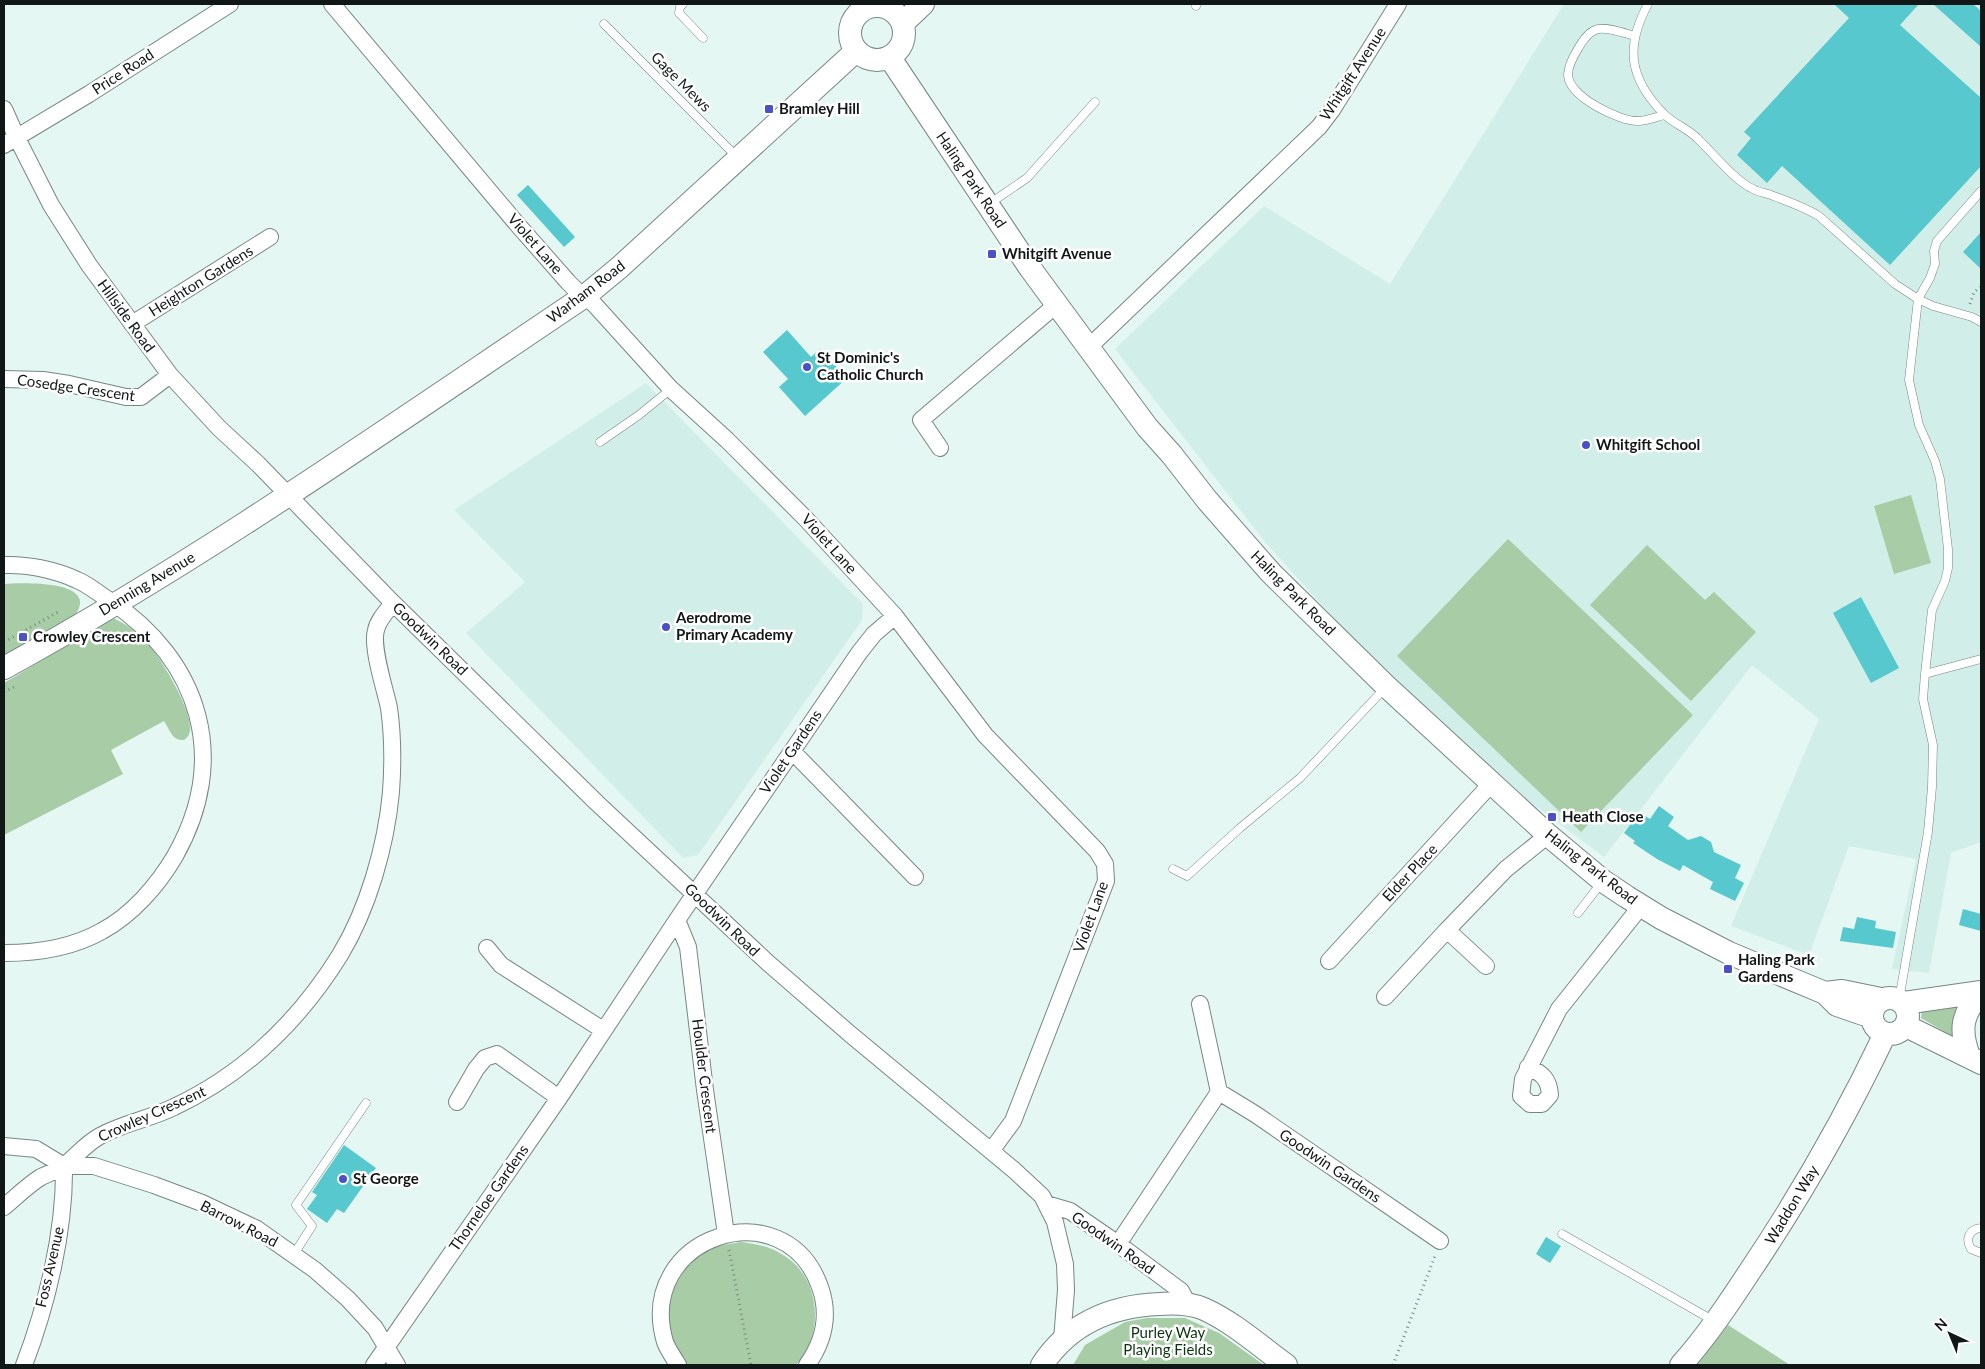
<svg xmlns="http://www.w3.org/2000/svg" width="1985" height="1369" font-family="Lato,sans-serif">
  <rect width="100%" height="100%" fill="#e4f7f3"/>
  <path fill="#d2eee8" d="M1564,4h417v838l-30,11 -22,120 -37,-4 24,-110 -67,-13 -40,109 -78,-29 88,-207 -67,-54 -148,192 -75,-56 -165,-149 -99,-110 -150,-193 149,-143 126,78z
    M646,383l217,221 -1,16 -164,235 -15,3 -217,-225 59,-51 -71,-72z"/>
  <path fill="#a7cca6" d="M1911,495l20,68 -37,11 -20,-68z
    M1508,539l185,176 -112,117 -184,-176z
    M1647,545l58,55 9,-8 42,40 -65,69 -101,-96z
    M4,584c16,-1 67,-3 75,14 3,6 -1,12 -4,18l-71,39z
    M113,618c14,7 25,14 35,25 12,14 49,74 41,91 -1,3 -3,4 -5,6 -12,1 -14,-10 -20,-19l-53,29 12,24 -119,61v-152z
    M1961,1007l-6,31 -34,-20 1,-9z
    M740,1242c16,2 29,4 43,13 38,22 42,80 13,110h-110c-4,-6 -9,-13 -12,-19 -16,-38 4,-86 43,-99 7,-3 15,-3 23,-5z
    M1147,1318h38l34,15 45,32h-191l12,-20 40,-23z
    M1728,1325l62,40h-93z"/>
  <path fill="#57c8ce" d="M1834,4h85l-19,21 81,73v68l-91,99 -108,-99 -15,17 -30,-28 14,-17 -7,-6 105,-114z
    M1933,4h40l8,7v36z
    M528,185l47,52 -11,10 -47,-52z
    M1981,232v37l-18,-17z
    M787,330l24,27 9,-8 27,29 -42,38 -26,-29 9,-8 -25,-27z
    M1861,597l38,71 -28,15 -38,-70z
    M1659,806l15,11 -6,9 20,14 13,-4 10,6 3,10 27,13 -6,13 9,5 -9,18 -25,-12 3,-7 -30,-17 -3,6 -23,-12 -24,-16 2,-2 -11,-8 15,-21 11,7z
    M1963,909l18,5v17l-22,-6z
    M1857,917l19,4 -1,7 21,4 -3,16 -53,-7 3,-14 11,2z
    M344,1145l32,23 -32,45 -7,-4 -10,14 -20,-14 10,-14 -5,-3z
    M1546,1237l15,9 -11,17 -14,-9z"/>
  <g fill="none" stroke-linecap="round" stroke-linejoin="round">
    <g stroke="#768783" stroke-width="9">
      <path id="lane" d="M683,4l-3,3 -1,6 24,25
        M1648,4c-23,43 -19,74 15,109 9,10 24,15 34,25 15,14 38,43 56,51 5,3 12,4 18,6 16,6 33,12 48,21l76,68 23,15 15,7 39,11 9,5
        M1196,6l1,-2
        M604,24l133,133
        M1635,36c-11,-3 -27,-9 -37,-7 -9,2 -15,11 -19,18 -5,8 -11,19 -11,28 1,22 51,46 70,46 9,0 18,-4 26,-6
        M989,204l38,-26 68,-76
        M600,442l39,-27 32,-26
        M1925,674l56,-15
        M1173,869l14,7 53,-48 60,-50 85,-90
        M1578,913l24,-31
        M1899,1000l29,-168 4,-45 1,-42 -10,-46 2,-25 7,-64 13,-29 3,-13v-19l-8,-70 -5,-18 -16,-36 -10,-45 9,-81 12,-21 5,-14 -1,-13 3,-10 44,-50
        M1981,1228c-12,1 -16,11 -10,21l10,4
        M1562,1234l152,87
        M294,1254l18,-28 -16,-21 70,-102"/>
    </g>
    <g stroke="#768783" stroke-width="18">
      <path id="street" d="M332,4l185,220 51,58 8,8 18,14 77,85 56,51 79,79 89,97 90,119 112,116 8,13 1,17 -93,240 -22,30
        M4,109l13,29 34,67 38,60 81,110 49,53 39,36 135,139 204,200 170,159 83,72 164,136 28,26 13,26 10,42 1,26 -4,50
        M4,145l85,-51 141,-90
        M132,324l138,-87
        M1088,348l231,-221 13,-17 66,-106
        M4,379l39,1 26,4 57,13h15l29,-22
        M940,448l-19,-28 135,-115
        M4,565c23,-1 52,5 73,15 12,5 22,14 32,20 92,61 121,159 66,256 -17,29 -43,59 -73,75 -30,17 -64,22 -98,22
        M792,751l123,126
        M677,920l11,27 17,143 21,144
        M487,948l14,17 102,65
        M1329,961l162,-177
        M1486,966l-39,-36 59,-61 42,-34
        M1385,997l62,-67
        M1200,1004l19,88
        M1528,1067c14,6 21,12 22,28l-8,9h-12l-9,-8 2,-17 36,-70 82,-103
        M457,1102l19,-33 9,-11 12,-4 62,44
        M4,1146l32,3 28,17
        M64,1166h30l60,19 48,18 55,26 58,41 33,29 27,29 22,37
        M1046,1204l24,7 48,33 63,47 7,13
        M4,1207c12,-10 24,-22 37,-30 8,-4 18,-7 25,-13 11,-9 21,-21 34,-28 23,-13 50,-17 74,-29 70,-33 125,-86 166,-152 28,-46 46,-109 51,-163 2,-28 2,-56 -2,-84 -4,-19 -18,-61 -13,-78 2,-10 11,-19 17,-27
        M1118,1244l101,-152 36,22 185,127
        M24,1365c23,-60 41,-134 40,-199
        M374,1365l185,-267 118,-178 182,-267 15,-19 21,-18
        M678,1365c-4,-7 -10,-15 -13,-23 -31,-106 120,-155 155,-55 10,28 4,54 -13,78"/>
    </g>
    <g stroke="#768783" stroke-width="24">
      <path id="secondary" d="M850 33a27 27 0 1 1 54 0a27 27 0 1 1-54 0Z
        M903,23l20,-19
        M890,58l140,210 117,159 25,28 35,45 64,73 115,113 162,149 55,46 24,16 34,21 68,35 96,40 12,12 26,9 9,-3
        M4,668c202,-111 390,-244 581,-372l35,-29 236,-216
        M1825,993l17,-2 39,8
        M1872 1016a18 18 0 1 1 36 0a18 18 0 1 1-36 0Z
        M1904,1003l77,-11
        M1906,1026l75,37
        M1969,1056c-10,-27 -7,-42 12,-64
        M1042,1365c27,-41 68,-59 117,-61 15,-1 31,-1 45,5 29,13 56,37 82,56
        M1681,1365c26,-29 48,-62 69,-94 51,-76 96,-155 135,-237"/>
    </g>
    <path stroke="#7d8a87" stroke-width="3" stroke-dasharray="1 4" stroke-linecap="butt" d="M1970,304l4,-12 7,-5
      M4,642l54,-30
      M4,692l10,-5
      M729,1250l22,115
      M1393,1365l42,-109"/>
    <use href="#lane" stroke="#fff" stroke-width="8"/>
    <use href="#street" stroke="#fff" stroke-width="16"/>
    <use href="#secondary" stroke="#fff" stroke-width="22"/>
  </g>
  <g fill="#4a51c7" stroke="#fff" stroke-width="2">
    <rect x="764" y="104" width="10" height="10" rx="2.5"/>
    <rect x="987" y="249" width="10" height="10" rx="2.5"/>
    <circle cx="807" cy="367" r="5"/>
    <circle cx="1586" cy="445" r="5"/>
    <circle cx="666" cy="627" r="5"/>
    <rect x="18" y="632" width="10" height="10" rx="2.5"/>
    <rect x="1547" y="812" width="10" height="10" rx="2.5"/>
    <rect x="1723" y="964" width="10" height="10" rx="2.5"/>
    <circle cx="343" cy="1179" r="5"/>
  </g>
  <g text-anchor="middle" stroke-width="5" stroke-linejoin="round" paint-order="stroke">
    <g font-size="15" fill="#111716" stroke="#fff">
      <text transform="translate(123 72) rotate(-33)" y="5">Price Road</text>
      <text transform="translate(1353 74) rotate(-57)" y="5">Whitgift Avenue</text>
      <text transform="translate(681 82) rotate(45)" y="5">Gage Mews</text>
      <text transform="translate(971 180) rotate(56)" y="5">Haling Park Road</text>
      <text transform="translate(535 244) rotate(49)" y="5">Violet Lane</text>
      <text transform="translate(201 281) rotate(-32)" y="5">Heighton Gardens</text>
      <text transform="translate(586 292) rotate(-37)" y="5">Warham Road</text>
      <text transform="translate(126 316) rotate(54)" y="5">Hillside Road</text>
      <text transform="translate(76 388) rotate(8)" y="5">Cosedge Crescent</text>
      <text transform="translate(829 544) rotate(48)" y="5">Violet Lane</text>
      <text transform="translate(147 584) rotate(-31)" y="5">Denning Avenue</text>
      <text transform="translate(1293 593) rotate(45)" y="5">Haling Park Road</text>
      <text transform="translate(430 639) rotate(44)" y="5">Goodwin Road</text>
      <text transform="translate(791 752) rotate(-56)" y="5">Violet Gardens</text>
      <text transform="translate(1591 867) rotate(38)" y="5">Haling Park Road</text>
      <text transform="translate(1410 873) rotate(-47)" y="5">Elder Place</text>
      <text transform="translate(1091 917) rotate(-70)" y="5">Violet Lane</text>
      <text transform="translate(722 920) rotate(44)" y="5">Goodwin Road</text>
      <text transform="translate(704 1076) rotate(83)" y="5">Houlder Crescent</text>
      <text transform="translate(152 1114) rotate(-24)" y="5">Crowley Crescent</text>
      <text transform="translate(1330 1166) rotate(34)" y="5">Goodwin Gardens</text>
      <text transform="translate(489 1198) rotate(-55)" y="5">Thorneloe Gardens</text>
      <text transform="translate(1792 1205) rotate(-59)" y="5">Waddon Way</text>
      <text transform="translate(239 1224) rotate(27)" y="5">Barrow Road</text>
      <text transform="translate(1113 1243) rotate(35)" y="5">Goodwin Road</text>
      <text transform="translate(50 1267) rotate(-77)" y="5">Foss Avenue</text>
    </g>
    <g font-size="15" font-weight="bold" fill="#111716" stroke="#fff" text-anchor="start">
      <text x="779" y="114">Bramley Hill</text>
      <text x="1002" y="259">Whitgift Avenue</text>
      <text x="817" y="363">St Dominic's<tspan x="817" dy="17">Catholic Church</tspan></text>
      <text x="1596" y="450">Whitgift School</text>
      <text x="676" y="623">Aerodrome<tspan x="676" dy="17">Primary Academy</tspan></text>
      <text x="33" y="642">Crowley Crescent</text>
      <text x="1562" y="822">Heath Close</text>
      <text x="1738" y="965">Haling Park<tspan x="1738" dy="17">Gardens</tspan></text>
      <text x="353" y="1184">St George</text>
    </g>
    <g font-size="15" fill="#0b350f" stroke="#fff">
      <text x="1168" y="1338">Purley Way<tspan x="1168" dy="17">Playing Fields</tspan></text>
    </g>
  </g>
  <rect width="1985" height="1369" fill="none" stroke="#111716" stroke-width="10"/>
  <g transform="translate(1950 1334) rotate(316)" stroke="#ffffff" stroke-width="4" paint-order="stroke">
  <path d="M0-4L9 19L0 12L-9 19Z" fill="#111716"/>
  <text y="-8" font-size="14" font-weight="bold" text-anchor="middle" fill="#111716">N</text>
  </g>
</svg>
